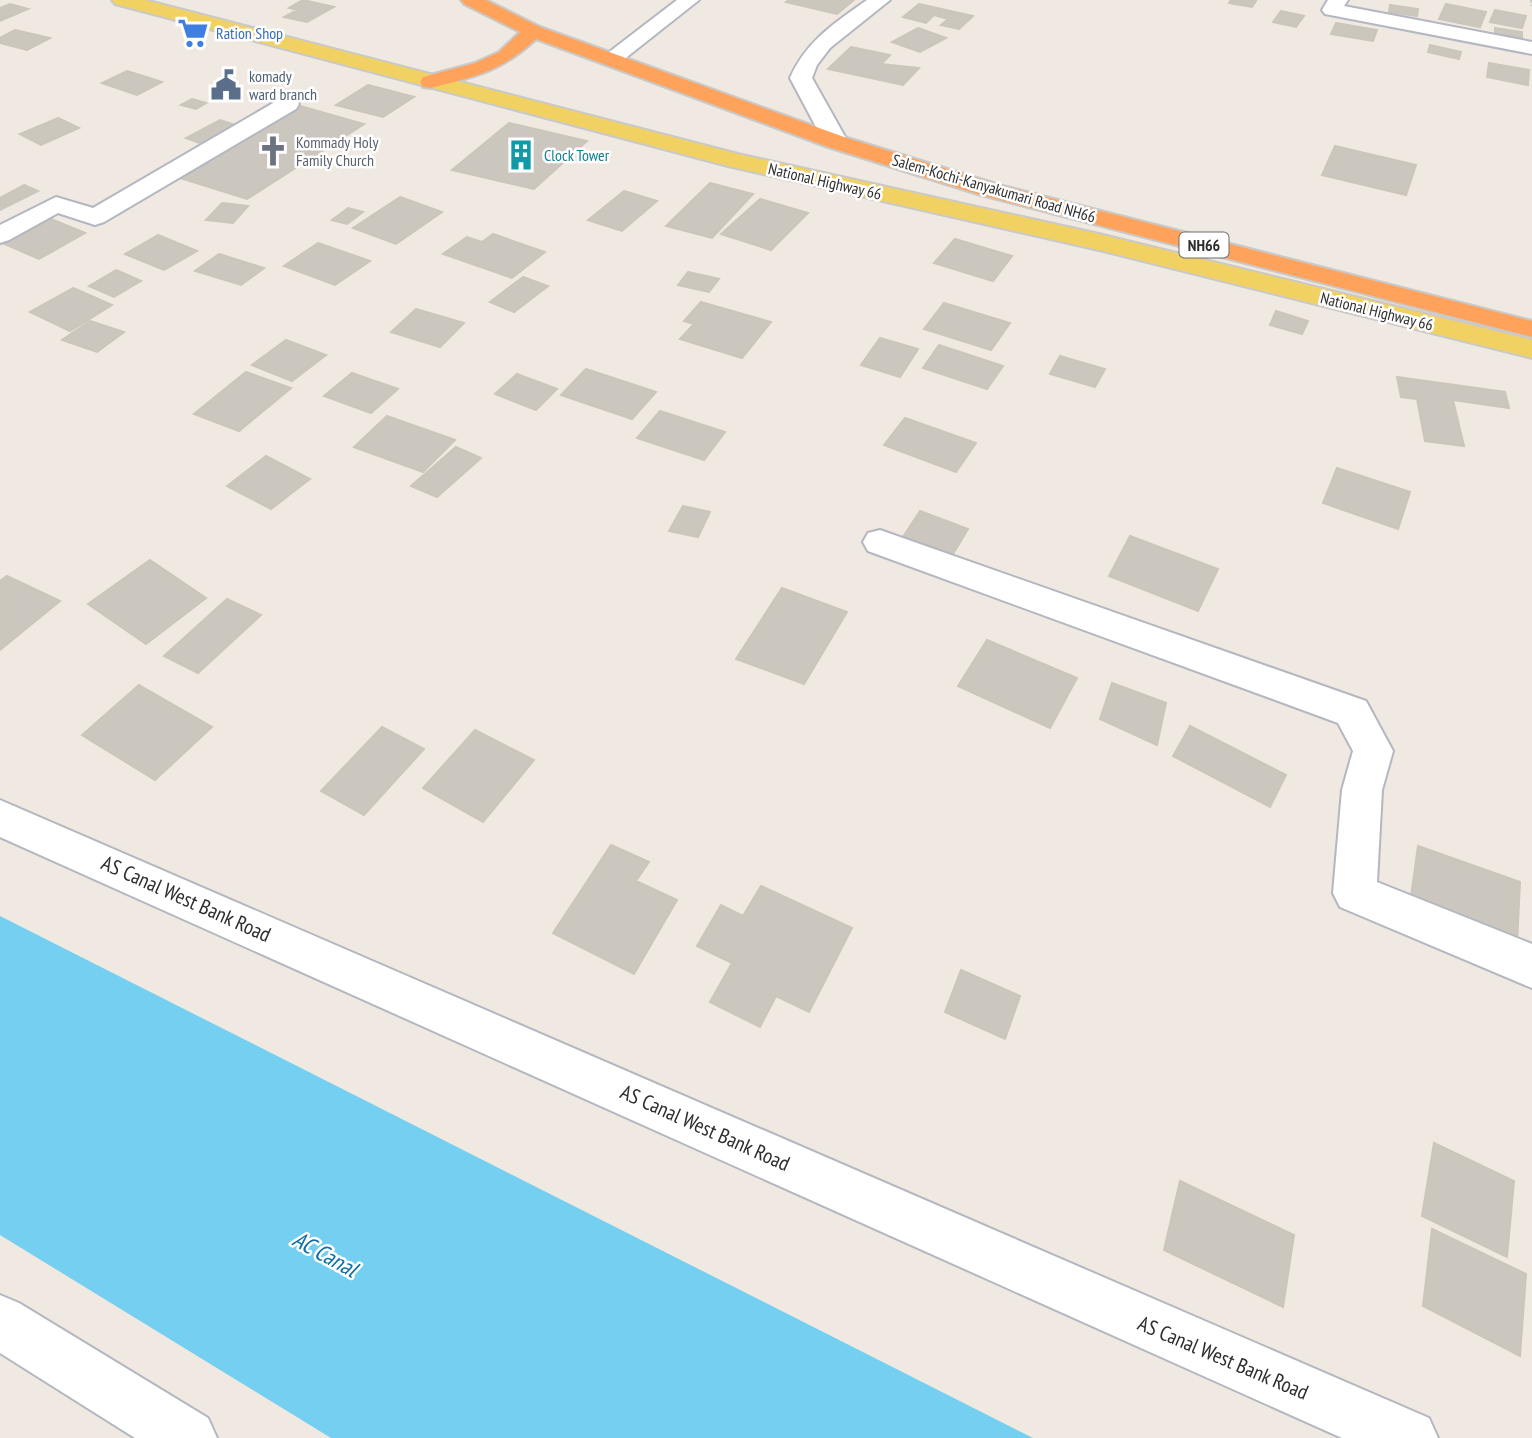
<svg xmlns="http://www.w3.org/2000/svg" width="1532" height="1438" font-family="'PT Sans Narrow',sans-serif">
  <rect width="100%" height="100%" fill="#efe9e1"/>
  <path fill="#75cff0" d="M0,916l1033,522h-702l-331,-203z"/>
  <path fill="#cbc7bf" stroke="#cbc5ba" stroke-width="2" d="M303,0l31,7 -27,15 -23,-5 13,-7 -8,-2z
    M789,0h65l-17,14 -51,-12z
    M1231,0h20l5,1 -4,6 -23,-4z
    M10,4l18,5 -28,12v-13z
    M919,4l54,12 -14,13 -18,-4 7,-6 -14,-4 -8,8 -23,-6z
    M1446,4l40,8 -6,15 -41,-8z
    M1390,5l28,4 -1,7 -28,-4z
    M1495,10l31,6 -4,12 -32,-6z
    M1281,11l23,5 -8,11 -23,-5z
    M1336,23l41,7 -4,11 -42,-7z
    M918,28l28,10 -26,14 -28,-10z
    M1495,28l27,4v7l-27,-4z
    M15,30l35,8 -23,12 -27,-7v-5z
    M1430,45l31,7 -2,7 -31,-7z
    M851,47l39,8 -9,9 38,4 -16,17 -75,-16z
    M1489,63l40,7 -1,15 -41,-8z
    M127,71l35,11 -25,13 -35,-12z
    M368,85l46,12 -31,20 -47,-12z
    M192,99l14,4 -10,6 -15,-4z
    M300,106l64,18 -117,75 -67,-21z
    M58,118l21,10 -38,17 -21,-11z
    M220,120l18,6 -33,19 -19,-7z
    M509,123l78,18 -53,48 -82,-19z
    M1335,146l81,19 -10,30 -84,-20z
    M710,183l43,11 -41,44 -46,-12z
    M24,185l14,6 -38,19v-12z
    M624,191l33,10 -35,30 -34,-11z
    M400,197l42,15 -46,32 -43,-16z
    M760,199l48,14 -37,37 -50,-16z
    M222,203l26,3 -15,17 -27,-3z
    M348,208l15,4 -16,12 -15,-4z
    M46,217l39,16 -46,26 -39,-17z
    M493,234l52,18 -33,26 -69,-24 24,-17 15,5z
    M158,235l39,16 -33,19 -39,-16z
    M955,239l57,17 -19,25 -59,-18z
    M318,243l52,18 -35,24 -51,-19z
    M219,254l45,14 -23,17 -46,-14z
    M116,270l25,11 -27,16 -25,-11z
    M688,272l31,7 -10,13 -31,-7z
    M523,277l25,9 -34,26 -24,-10z
    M73,288l39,17 -42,26 -40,-19z
    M701,302l70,20 -29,36 -62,-19 14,-15 -10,-3z
    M944,303l66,20 -19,27 -67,-21z
    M416,309l48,14 -24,24 -49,-15z
    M1276,311l32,10 -6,13 -32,-9z
    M90,321l34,11 -27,20 -35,-12z
    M880,338l38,11 -18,28 -39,-12z
    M286,340l40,15 -34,26 -40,-16z
    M939,345l64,21 -16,23 -64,-21z
    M1060,356l45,13 -10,18 -45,-13z
    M586,369l70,23 -24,27 -71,-24z
    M246,372l45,16 -52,43 -45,-17z
    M352,373l46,16 -27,24 -47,-17z
    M517,374l40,15 -21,21 -41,-16z
    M1397,377l108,15 4,16 -56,-8 11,46 -39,-5 -8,-42 -16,-2z
    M660,411l65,21 -21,28 -67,-22z
    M387,416l68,24 -32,32 -69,-25z
    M905,418l71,25 -20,29 -72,-27z
    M456,447l25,11 -44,39 -26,-11z
    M266,456l44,23 -39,30 -44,-23z
    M1337,468l73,24 -12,37 -75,-26z
    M683,506l27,6 -12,25 -29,-6z
    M920,511l48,18 -18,30 -49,-19z
    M1130,536l88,33 -20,42 -89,-35z
    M150,560l56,38 -60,46 -58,-40z
    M7,576l53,25 -60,49v-69z
    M782,588l65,24 -43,72 -68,-25z
    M227,599l34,16 -63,58 -34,-17z
    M987,640l90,38 -27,50 -92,-42z
    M1112,683l54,20 -9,42 -57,-26z
    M139,685l73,42 -57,53 -73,-45z
    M1190,726l96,49 -16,32 -97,-51z
    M382,727l42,22 -60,66 -43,-24z
    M475,730l59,30 -51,62 -60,-34z
    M611,845l38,17 -13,19 41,19 -43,74 -81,-41z
    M1418,846l102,36 -3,62 -107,-40z
    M761,886l91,42 -43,84 -33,-16 -16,31 -50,-25 22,-39 -35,-17 24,-41 22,11z
    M961,970l59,26 -15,43 -60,-27z
    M1434,1143l80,38 -7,76 -85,-41z
    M1180,1181l114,54 -11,72 -119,-57z
    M1432,1229l94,45 -6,82 -97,-50z"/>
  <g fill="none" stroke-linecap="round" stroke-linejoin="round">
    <g stroke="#b4b7c1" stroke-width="4">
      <path id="street" d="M677,0h22l-81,64h-14l-3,-4 3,-4z
        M867,0h23l-60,48 -13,17 -5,13 36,64 -4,5h-16l-4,-5 -34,-64c16,-37 46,-56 77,-78z
        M1328,0h20l-4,6 188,36v12l-207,-40 -3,-4z
        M288,97l8,2 3,5 -3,5 -192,113 -9,3 -37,-12 -49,27 -9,3v-18l56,-28 37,11 187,-109z
        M880,530l486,171 27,50 -11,39 -5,92 155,62v44l-192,-81 -7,-14 9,-103 11,-39 -15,-28 -470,-172 -5,-9 5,-9z"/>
    </g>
    <g stroke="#b4b7c1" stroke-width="4">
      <path id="secondary" d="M0,800l1429,618 9,20h-96l-1342,-601z
        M0,1295l19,8 189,115 9,20h-82l-135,-85z"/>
    </g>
    <g stroke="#c9c9c9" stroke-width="4">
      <path id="primary" d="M112,0h33l593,154 361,80 433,106v18l-433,-108 -371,-84 -613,-162z"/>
    </g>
    <g stroke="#c9c9c9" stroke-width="4">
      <path id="highway" d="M461,0h25l54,27 304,110 155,48 533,136v16l-551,-142 -153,-48 -292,-108c-34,32 -61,38 -105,49l-8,-1 -3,-5 3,-5 52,-14 24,-11 21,-20 -56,-28z"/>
    </g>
    <path stroke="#c9c9c9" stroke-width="2.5" stroke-dasharray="2.5 2" stroke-linecap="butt" d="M1531,0l1,6"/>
    <use href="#street" fill="#fff" fill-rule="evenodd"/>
    <use href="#secondary" fill="#fff" fill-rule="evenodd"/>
    <use href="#primary" fill="#f2d163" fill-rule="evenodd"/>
    <use href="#highway" fill="#ffa35c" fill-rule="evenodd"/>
  </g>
  <defs>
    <g id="supermarket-bare" transform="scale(2.415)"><path d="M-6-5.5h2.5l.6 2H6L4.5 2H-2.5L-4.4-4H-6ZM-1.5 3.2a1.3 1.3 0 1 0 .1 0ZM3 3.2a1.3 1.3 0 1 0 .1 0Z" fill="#3f7fe0" stroke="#fff" stroke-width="2.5" paint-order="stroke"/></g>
    <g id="civic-bare" transform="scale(2.415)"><path d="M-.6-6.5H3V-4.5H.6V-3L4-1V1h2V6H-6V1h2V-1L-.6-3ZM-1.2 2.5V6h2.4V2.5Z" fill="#5c6f8a" stroke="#fff" stroke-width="2.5" paint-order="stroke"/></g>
    <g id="church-bare" transform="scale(2.415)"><path d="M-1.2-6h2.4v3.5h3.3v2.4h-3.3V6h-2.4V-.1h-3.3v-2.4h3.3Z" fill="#6b7280" stroke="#fff" stroke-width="2.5" paint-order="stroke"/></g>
    <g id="building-bare" transform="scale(2.415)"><path d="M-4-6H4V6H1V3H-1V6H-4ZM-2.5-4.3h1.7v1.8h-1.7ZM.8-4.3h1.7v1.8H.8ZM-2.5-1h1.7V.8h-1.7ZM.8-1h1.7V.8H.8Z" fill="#0f9aa8" stroke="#fff" stroke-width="2.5" paint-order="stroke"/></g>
  </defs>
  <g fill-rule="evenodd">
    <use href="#supermarket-bare" x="193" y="33"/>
    <use href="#civic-bare" x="226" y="85"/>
    <use href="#church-bare" x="273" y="151"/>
    <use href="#building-bare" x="521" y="155"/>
  </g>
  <g text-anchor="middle" stroke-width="5" stroke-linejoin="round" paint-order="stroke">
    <g font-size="16" fill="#366cbe" stroke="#fff" text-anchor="start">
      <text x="216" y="39">Ration Shop</text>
    </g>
    <g font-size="16" fill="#4e5e75" stroke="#fff" text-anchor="start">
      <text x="249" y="82">komady<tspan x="249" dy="18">ward branch</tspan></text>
    </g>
    <g font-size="16" fill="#5b616d" stroke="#fff" text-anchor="start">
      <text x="296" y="148">Kommady Holy<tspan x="296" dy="18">Family Church</tspan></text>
    </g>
    <g font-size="16" fill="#0d838f" stroke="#fff" text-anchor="start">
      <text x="544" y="161">Clock Tower</text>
    </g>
    <g font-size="16" fill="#2e2e2e" stroke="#fff">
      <text transform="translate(825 181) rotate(13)" y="6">National Highway 66</text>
      <text transform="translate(994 188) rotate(16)" y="6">Salem-Kochi-Kanyakumari Road NH66</text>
      <text transform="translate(1377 311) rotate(14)" y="6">National Highway 66</text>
    </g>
    <rect fill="#fff" stroke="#6d6d6d" stroke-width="2" x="1179.5" y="232.5" width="49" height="25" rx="5"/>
    <g font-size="16" font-weight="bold" fill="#2e2e2e">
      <text x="1204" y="251">NH66</text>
    </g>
    <g font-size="21" fill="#2e2e2e" stroke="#fff">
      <text transform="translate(186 899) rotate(24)" y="7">AS Canal West Bank Road</text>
      <text transform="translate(705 1128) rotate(24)" y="7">AS Canal West Bank Road</text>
      <text transform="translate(1223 1358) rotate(23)" y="7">AS Canal West Bank Road</text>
    </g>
    <g font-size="23" font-style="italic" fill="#0d6fa3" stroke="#fff">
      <text transform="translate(325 1254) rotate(29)" y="8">AC Canal</text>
    </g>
  </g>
</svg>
